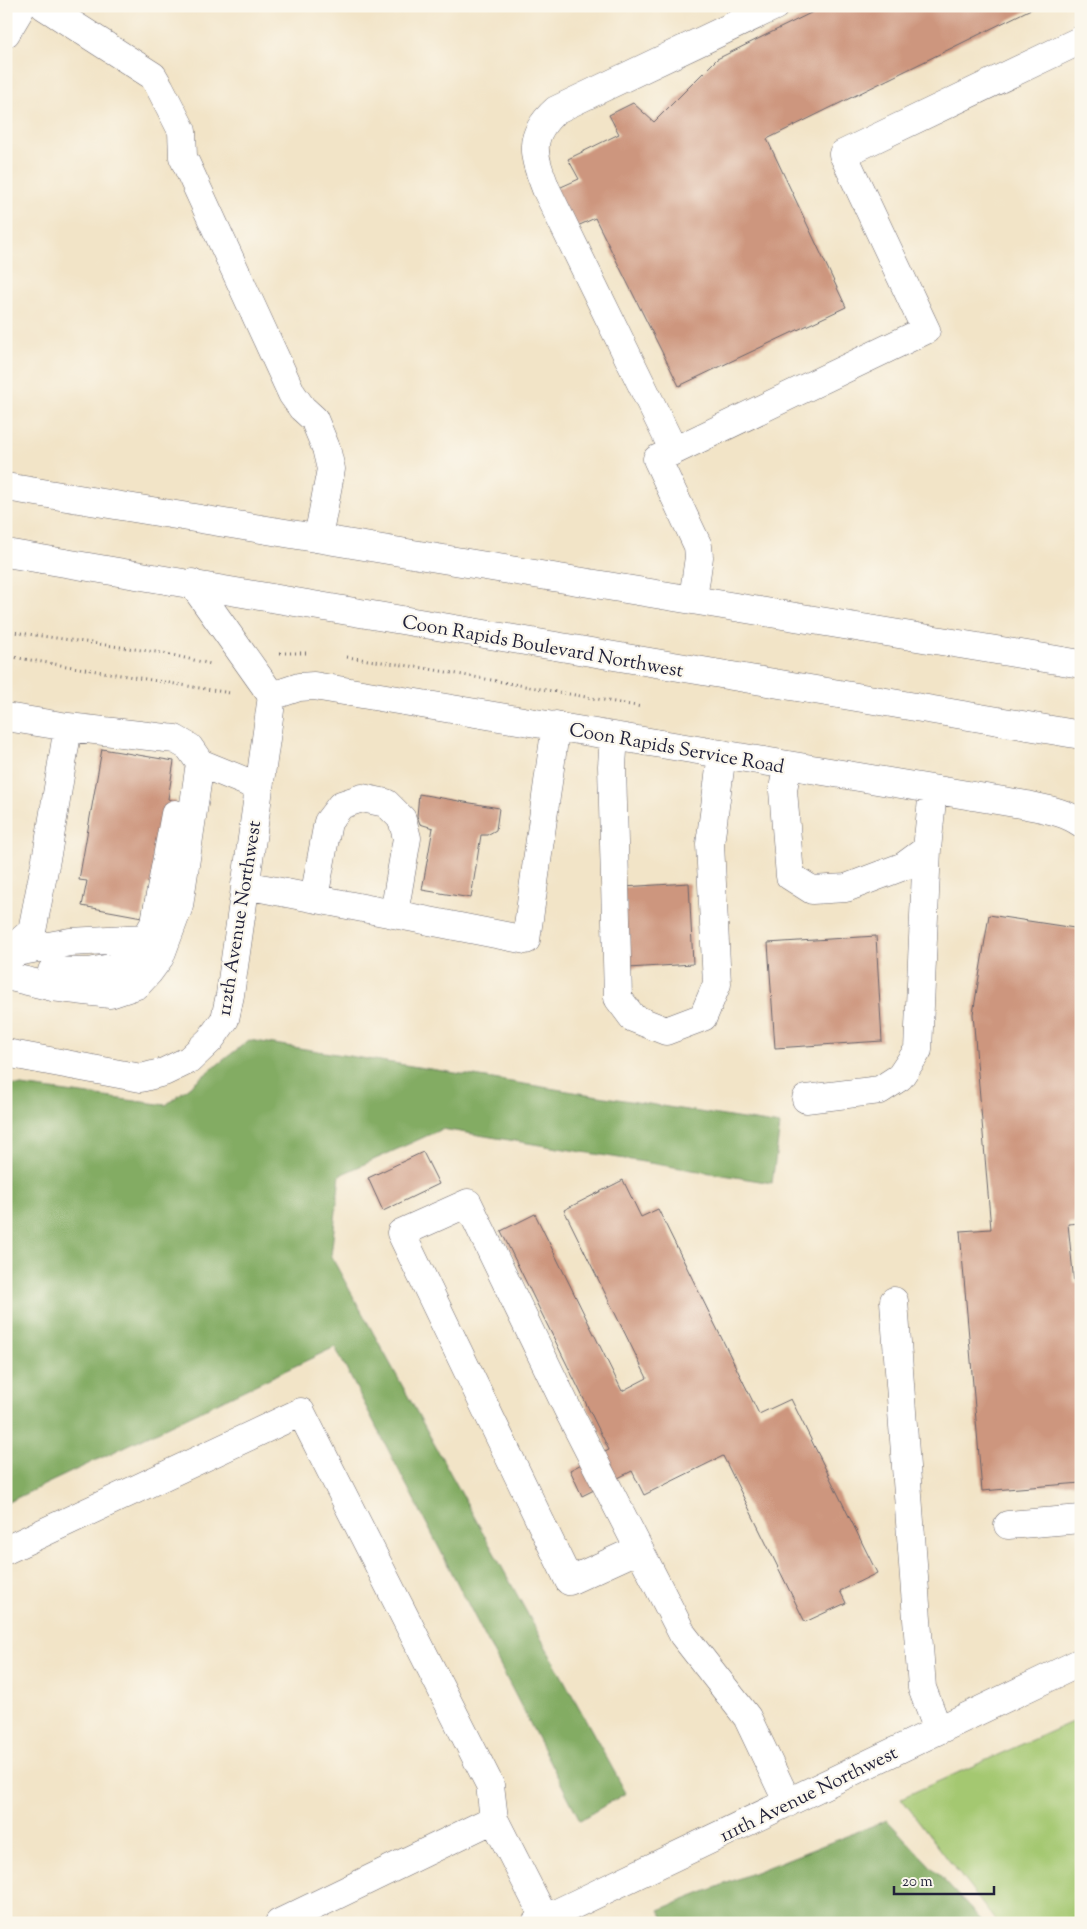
<svg xmlns="http://www.w3.org/2000/svg" width="1087" height="1929" font-family="'Sorts Mill Goudy',serif">
  <rect width="100%" height="100%" fill="#fbf7ec"/>
  <filter id="ink" filterUnits="userSpaceOnUse"><feTurbulence type="fractalNoise" baseFrequency=".02" numOctaves="2"/><feDisplacementMap in="SourceGraphic" scale="10" xChannelSelector="R" yChannelSelector="G"/><feConvolveMatrix kernelMatrix="1 2 1 2 8 2 1 2 1" color-interpolation-filters="sRGB"/></filter>
  <filter id="wash" filterUnits="userSpaceOnUse"><feTurbulence type="fractalNoise" baseFrequency=".0096" numOctaves="4" result="noise"/><feDisplacementMap in="SourceGraphic" scale="20" xChannelSelector="R" yChannelSelector="G"/><feGaussianBlur stdDeviation="1.12" result="paint"/><feColorMatrix in="noise" values="0 0 0 0 0 0 0 0 0 0 0 0 0 0 0 0 0 1.4 0 .05"/><feComposite in="paint" operator="in"/></filter>
  <g filter="url(#wash)">
    <rect width="100%" height="100%" fill="#f2e4c7"/>
    <path fill="#a4c871" stroke="#637556" d="M1081,1718v205h-84l-96,-125z"/>
    <path fill="#83ac63" stroke="#52674f" d="M249,1040l531,85 -8,58 -330,-54 -102,46 -9,81 295,537 -46,27 -245,-473 -329,156v-419l160,21z
      M887,1820l97,103h-317l-8,-13z"/>
    <g id="blocks">
      <path fill="#cd967e" d="M825,6h212l-270,133 79,168 -167,79 -84,-168 -24,11 -19,-38 27,-12 -11,-20 51,-25 -10,-19 24,-12 21,19 63,-63z
        M102,749l72,12 -6,38 8,2 -15,84 -13,-1 -6,33 -60,-11 5,-25 -8,-1z
        M419,794l80,14 -3,22 -9,5h-6l-10,63 -49,-8 11,-62 -13,-4 -3,-8z
        M689,883l4,81 -65,4 -5,-81z
        M989,915l92,14v294l-13,1 6,59 7,-1v201l-99,8 -22,-260 31,-2 -18,-215z
        M876,936l6,105 -107,7 -7,-105z
        M423,1152l16,32 -56,27 -15,-33z
        M623,1180l18,37 17,-8 101,205 32,-15 86,174 -37,18 6,12 -41,19 -82,-166 -79,39 -12,-24 -50,25 -12,-26 39,-20 -108,-219 34,-17 87,177 25,-13 -83,-168z"/>
    </g>
  </g>
  <g filter="url(#ink)">
    <use href="#blocks" fill-opacity="0" stroke="#6b666c" stroke-width="1"/>
    <g fill="none" stroke-linecap="round" stroke-linejoin="round">
      <g stroke="#6b666c" stroke-width="29">
        <path id="minor" d="M44,6l109,70 7,12 22,43 1,26 109,237 10,14 12,11 12,29 5,21 -13,69
          M6,33l16,-27
          M674,451l-128,-262c-13,-34 -20,-52 10,-79l219,-104
          M693,599l6,-42 -1,-11 -41,-87 269,-129 -83,-176 238,-114
          M6,717l62,10 -20,122 -16,82 -26,23
          M614,736l-2,30 6,232 15,20 33,13 37,-14 14,-33 -7,-140 12,-90
          M200,763l59,24
          M787,766l-4,24 7,86 22,14 34,-2 58,-22 23,-17 6,-59
          M245,885l281,55 30,-215
          M314,898l14,-76 13,-17 21,-7 24,5 16,16 5,19 -13,76
          M6,954l64,-12 76,-4 9,-16 20,-108
          M52,971l37,1 43,-8 14,-26
          M6,976l46,11 58,7 27,-9 12,-13 11,-15 19,-51 21,-143 -11,-16 -14,-8 -107,-12
          M6,1053l135,25 23,-6 25,-12 21,-20 15,-21 5,-24 42,-299 27,-9 15,-1 713,119c18,4 38,7 54,18
          M806,1099l74,-9 20,-13 18,-27 9,-201
          M894,1301l28,387 16,42
          M1008,1525l73,-6
          M639,1549l-70,32 -168,-348 67,-30 100,207 115,225 64,82 41,86
          M6,1550l295,-138 189,373 4,34 51,100
          M279,1923l215,-104
          M536,1923l545,-261"/>
      </g>
      <g stroke="#6b666c" stroke-width="29">
        <path id="major" d="M6,487l1075,177
          M6,553l1075,182
          M192,583l80,113"/>
      </g>
      <path stroke="#6b666c" stroke-width="3" stroke-dasharray="1 4" stroke-linecap="butt" d="M6,631l157,22 48,11
        M280,653h26
        M6,656l224,37
        M347,657l77,11 218,39"/>
      <use href="#minor" stroke="#fff" stroke-width="28"/>
      <use href="#major" stroke="#fff" stroke-width="28"/>
    </g>
  </g>
  <g text-anchor="middle" stroke-width="4.5" stroke-linejoin="round" paint-order="stroke">
    <g font-size="19" fill="#22223b" stroke="#fbf7ec">
      <text transform="translate(543 645) rotate(10)" y="7">Coon Rapids Boulevard Northwest</text>
      <text transform="translate(677 747) rotate(10)" y="7">Coon Rapids Service Road</text>
      <text transform="translate(238 918) rotate(-81)" y="7">112th Avenue Northwest</text>
      <text transform="translate(808 1793) rotate(-26)" y="7">111th Avenue Northwest</text>
    </g>
  </g>
  <rect width="1087" height="1929" fill="none" stroke="#fbf7ec" stroke-width="25"/>
  <path d="M894 1886v8h100v-8" fill="none" stroke="#22223b" stroke-width="2.5"/>
  <text x="902" y="1886" font-size="15" fill="#22223b" stroke="#fbf7ec" stroke-width="4" paint-order="stroke">20 m</text>
</svg>
